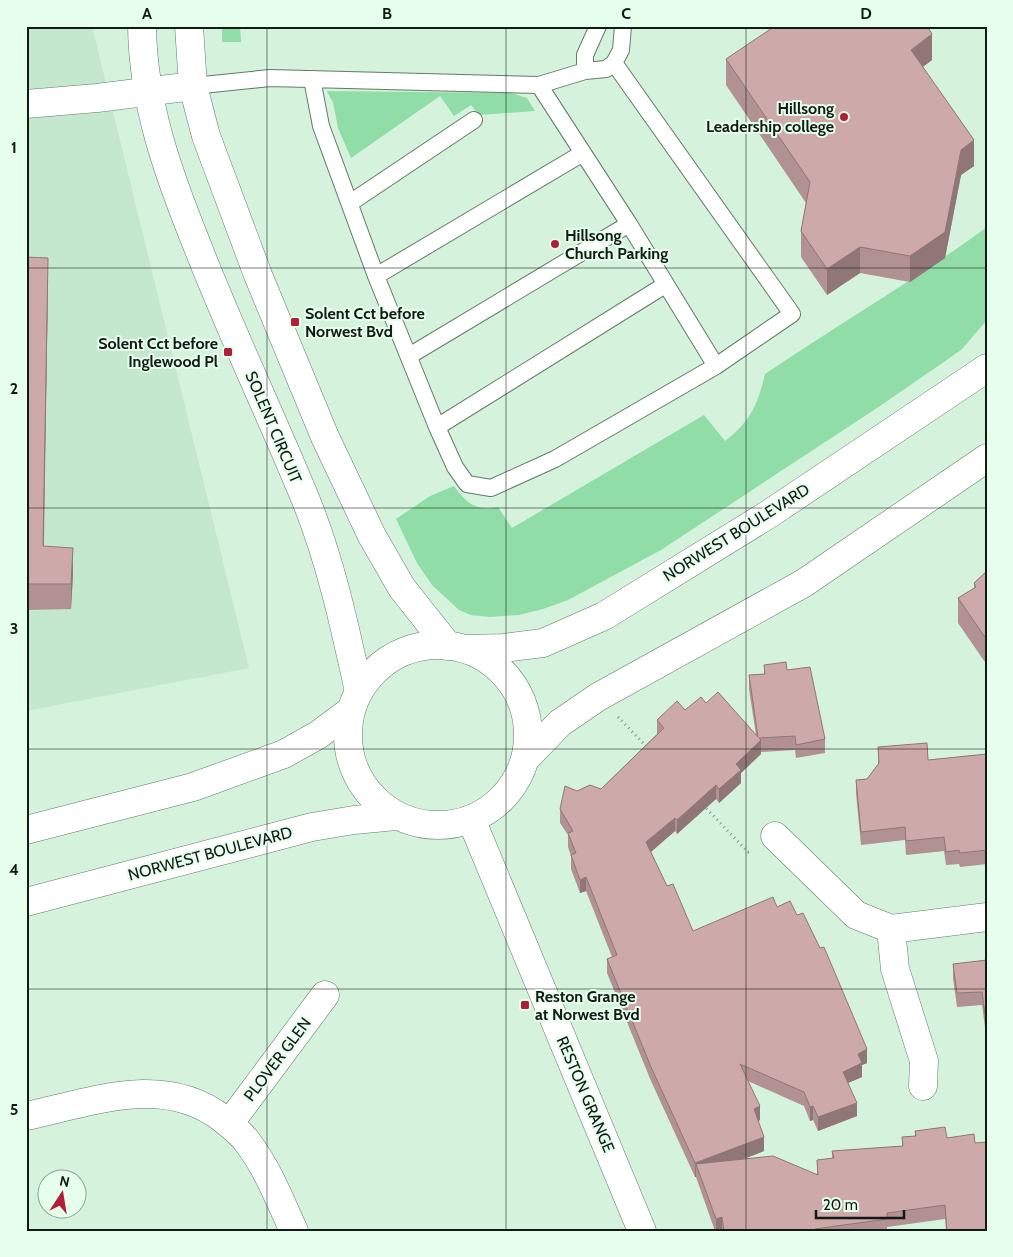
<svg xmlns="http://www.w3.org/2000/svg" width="1013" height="1257" font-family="Cabin,sans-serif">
  <rect width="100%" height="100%" fill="#d5f2dc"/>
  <path fill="#c4e8cd" d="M26,26h66l157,642 -223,43z"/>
  <path fill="#90dda7" d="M222,26h18l1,16h-19z
    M328,91l183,2 16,5 8,13 -56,4 -8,-10 -17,11 -14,-20 -89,62 -13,-30 -5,-26 -6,-10z
    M987,227v93l-25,29 -11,8 -71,49 -219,144 -93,50 -25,9 -24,6 -29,2 -19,-2 -12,-5 -27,-25 -15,-22 -21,-44 34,-23 24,-10c12,17 23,26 44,21l14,21 192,-113 21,26c25,-19 33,-37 40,-67 74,-50 150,-94 222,-147z"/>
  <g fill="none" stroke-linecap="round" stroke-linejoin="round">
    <g stroke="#617b68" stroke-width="18">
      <path id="lane" d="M585,71v-16l13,-29
        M312,79l9,47 55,150 61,151 18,40 12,17 24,4 64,-29 161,-93 76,-52 -178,-251
        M539,85l90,139 87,142
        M193,86l77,-8 269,7 46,-14 21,-2 8,-6 7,-13 2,-24
        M350,203l124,-83
        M376,276l207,-123
        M409,356l220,-132
        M437,427l228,-142"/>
    </g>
    <g stroke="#617b68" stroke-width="29">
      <path id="street" d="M26,104l71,-6 96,-12
        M775,836l81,79 35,14 96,-12
        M891,929l4,40 29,92 -1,25
        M26,1116c66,-14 138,-43 197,3 9,7 19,15 25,24 20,26 32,58 46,88
        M229,1124l96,-129"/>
    </g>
    <g stroke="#617b68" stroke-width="29">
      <path id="secondary" d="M142,26c1,78 26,147 55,219 33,85 73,168 108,253 25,61 39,125 53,189
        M189,26l4,60 13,50 52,139 67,162 47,99 30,52 46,58
        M471,819l171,412"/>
    </g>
    <g stroke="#617b68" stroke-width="29">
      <path id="primary" d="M348 735a90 90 0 1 1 180 0a90 90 0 1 1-180 0Z
        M467,649l37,-1 39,-5 61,-27 165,-102 218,-146
        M527,757l33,-34 38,-26 206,-114 183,-125
        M26,830l167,-43 91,-33 34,-19 31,-23
        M26,902l286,-75 42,-7 42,-4"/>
    </g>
    <path stroke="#829788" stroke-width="3" stroke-dasharray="1 4" stroke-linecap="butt" d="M618,717l30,31
      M703,805l45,47 3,-1"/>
    <use href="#lane" stroke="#fff" stroke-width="16"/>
    <use href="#street" stroke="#fff" stroke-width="28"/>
    <use href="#secondary" stroke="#fff" stroke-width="28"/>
    <use href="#primary" stroke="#fff" stroke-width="28"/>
  </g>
  <path fill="#b19192" d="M726,59l206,1 -9,7 51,99 -13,9 -16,83 -35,24 -50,-9 -33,22 -26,-38v-26l5,-28 -80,-118z
    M26,257l22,26 -4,263 29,27 -2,36 -45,1z
    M987,571v94l-29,-42v-25l16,-10v-5z
    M764,665l23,5 38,69v14l-29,5 -1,-8 -34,2v2l-20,19v10l-22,20 -3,-4 -39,35 -2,-3 -24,21 16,34 26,45 84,-24 90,156 -5,2v12l-14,6 9,33 -39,15 -5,-11 -3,1 -6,-15 -56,-25 12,39 -2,1 6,30 -22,9 75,15v-15l15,-2v-7l70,-5v-9l13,-1v-5l32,7 40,93h-41l-1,-12 -58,8v4h-172l-19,-54h-1l-44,-96 -44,-108v-14l5,-2 -26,-66 -6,2 -9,-24v-13l-3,-9v-12l-8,-12v-14l41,-20 56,-55v-14l49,-17 50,32 -7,-46v-14l15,-1z
    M878,747l50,13 59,-6v110l-27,3 -1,-3 -13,1 -2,-14 -38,4 -1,-15 -44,5 -5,-52v-13l11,-1 11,-14z
    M987,960v82l-5,-37 -25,2 -4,-29v-14z"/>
  <path fill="#907677" d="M932,34v26l-21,15v-25z
    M974,140v26l-13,9 -16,83 -35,24v-26l51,-106z
    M860,247v26l-33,22v-26z
    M48,258v25l-5,289v-26z
    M73,548v25l-2,36v-25z
    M761,740v14l-20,19v10l-22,20v-14l17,-25z
    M716,785v14l-39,35v-14z
    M675,818v13l-29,25v-14z
    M586,877v14l-6,2v-13z
    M867,1049v14l-5,2v12l-19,8v-13l15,-18z
    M857,1103v13l-39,15v-14z
    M760,1106v14l-6,3v-14z
    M813,1106v14l-3,1v-14z
    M764,1137v14l-64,24 -4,-11v13h-1v-14z
    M722,1217v14h-6v-12z"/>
  <path fill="#cea9aa" stroke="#907677" d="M775,26h152l5,8 -21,16 63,90 -13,10 -16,82 -35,24 -50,-9 -33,22 -26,-38 9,-49 -84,-123z
    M26,257l22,1 -5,288 30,2 -2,36h-45z
    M987,571v69l-29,-42 18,-11 -2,-4z
    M786,662l1,8 23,-3 15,72 -29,6 -1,-9 -36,2 2,2 -25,24 5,6 -22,19 -3,-4 -39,35 -2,-2 -29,24 21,44 6,-2 20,47 80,-34 4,10 13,-6 7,14 6,-2 17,35 4,-1 43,102 -9,5 4,9 -19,9 14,31 -39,14 -5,-11 -3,1 -6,-15 -64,-28 20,42 -6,3 10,28 -69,26 -44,-96 -44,-108 10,-4 -31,-78 -6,3 -9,-25 5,-2 -8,-20 5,-2 -13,-22 5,-23 12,5 13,-6 11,4 63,-61 -7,-8 20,-19 8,9 16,-13 5,6 12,-11 40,45 -9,-62 16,-1 -1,-9z
    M927,743l1,17 59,-6v96l-27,3 -1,-3 -13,2 -2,-15 -38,4 -1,-14 -44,5 -5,-52 11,-1 12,-16 -1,-16z
    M987,960v69l-5,-37 -25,1 -4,-29z
    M945,1127l2,11 27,-4 1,9 12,-1v89h-40l-2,-26 -58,8v6l-72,10 2,2h-93l-2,-14 -6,2 -20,-55 77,-8 45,19 -1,-15 17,-2 -2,-7 71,-5 -1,-9 14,-1 -1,-5z"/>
  <path fill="none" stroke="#111b14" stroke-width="1" stroke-opacity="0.55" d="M267,26v1205M506,26v1205M746,26v1205M26,268h961M26,508h961M26,749h961M26,989h961"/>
  <g fill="#b11e3a" stroke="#e6feec" stroke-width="2">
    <circle cx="844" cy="117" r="5"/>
    <circle cx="555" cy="244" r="5"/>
    <rect x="290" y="317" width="10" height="10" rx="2.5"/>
    <rect x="223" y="347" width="10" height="10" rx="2.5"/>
    <rect x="520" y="1000" width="10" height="10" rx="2.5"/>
  </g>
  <g text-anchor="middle" stroke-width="4" stroke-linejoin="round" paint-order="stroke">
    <g font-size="16" font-weight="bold" fill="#111b14" stroke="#e6feec" text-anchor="start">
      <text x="834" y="114" text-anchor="end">Hillsong<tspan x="834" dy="18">Leadership college</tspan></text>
      <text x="565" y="241">Hillsong<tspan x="565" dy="18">Church Parking</tspan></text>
      <text x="305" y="319">Solent Cct before<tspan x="305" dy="18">Norwest Bvd</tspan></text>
      <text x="218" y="349" text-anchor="end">Solent Cct before<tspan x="218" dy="18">Inglewood Pl</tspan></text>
      <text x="535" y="1002">Reston Grange<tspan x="535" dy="18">at Norwest Bvd</tspan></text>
    </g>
    <g font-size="16" fill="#111b14" stroke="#e6feec">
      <text transform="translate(274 427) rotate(67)" y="6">SOLENT CIRCUIT</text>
      <text transform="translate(736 532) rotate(-32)" y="6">NORWEST BOULEVARD</text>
      <text transform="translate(210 853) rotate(-15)" y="6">NORWEST BOULEVARD</text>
      <text transform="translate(277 1059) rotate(-53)" y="6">PLOVER GLEN</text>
      <text transform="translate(586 1094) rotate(67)" y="6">RESTON GRANGE</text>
    </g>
  </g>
  <rect width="1013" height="1257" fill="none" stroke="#e6feec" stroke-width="55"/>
  <g transform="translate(62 1194) rotate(12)"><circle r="24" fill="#e6feec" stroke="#91a396"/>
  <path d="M0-4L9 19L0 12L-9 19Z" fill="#b11e3a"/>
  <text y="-8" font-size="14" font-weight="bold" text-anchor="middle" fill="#111b14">N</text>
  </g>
  <path d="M816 1210v8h88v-8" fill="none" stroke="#111b14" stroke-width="2.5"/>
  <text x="823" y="1210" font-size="15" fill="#111b14" stroke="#e6feec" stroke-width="4" paint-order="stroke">20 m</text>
  <rect x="28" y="28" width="958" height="1202" fill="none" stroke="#111b14" stroke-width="2"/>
  <g font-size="16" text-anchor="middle" font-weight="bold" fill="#111b14">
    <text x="147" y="19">A</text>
    <text x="387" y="19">B</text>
    <text x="626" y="19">C</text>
    <text x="866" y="19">D</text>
    <text x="14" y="153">1</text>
    <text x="14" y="394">2</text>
    <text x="14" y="634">3</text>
    <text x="14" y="875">4</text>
    <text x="14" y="1115">5</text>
  </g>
</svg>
